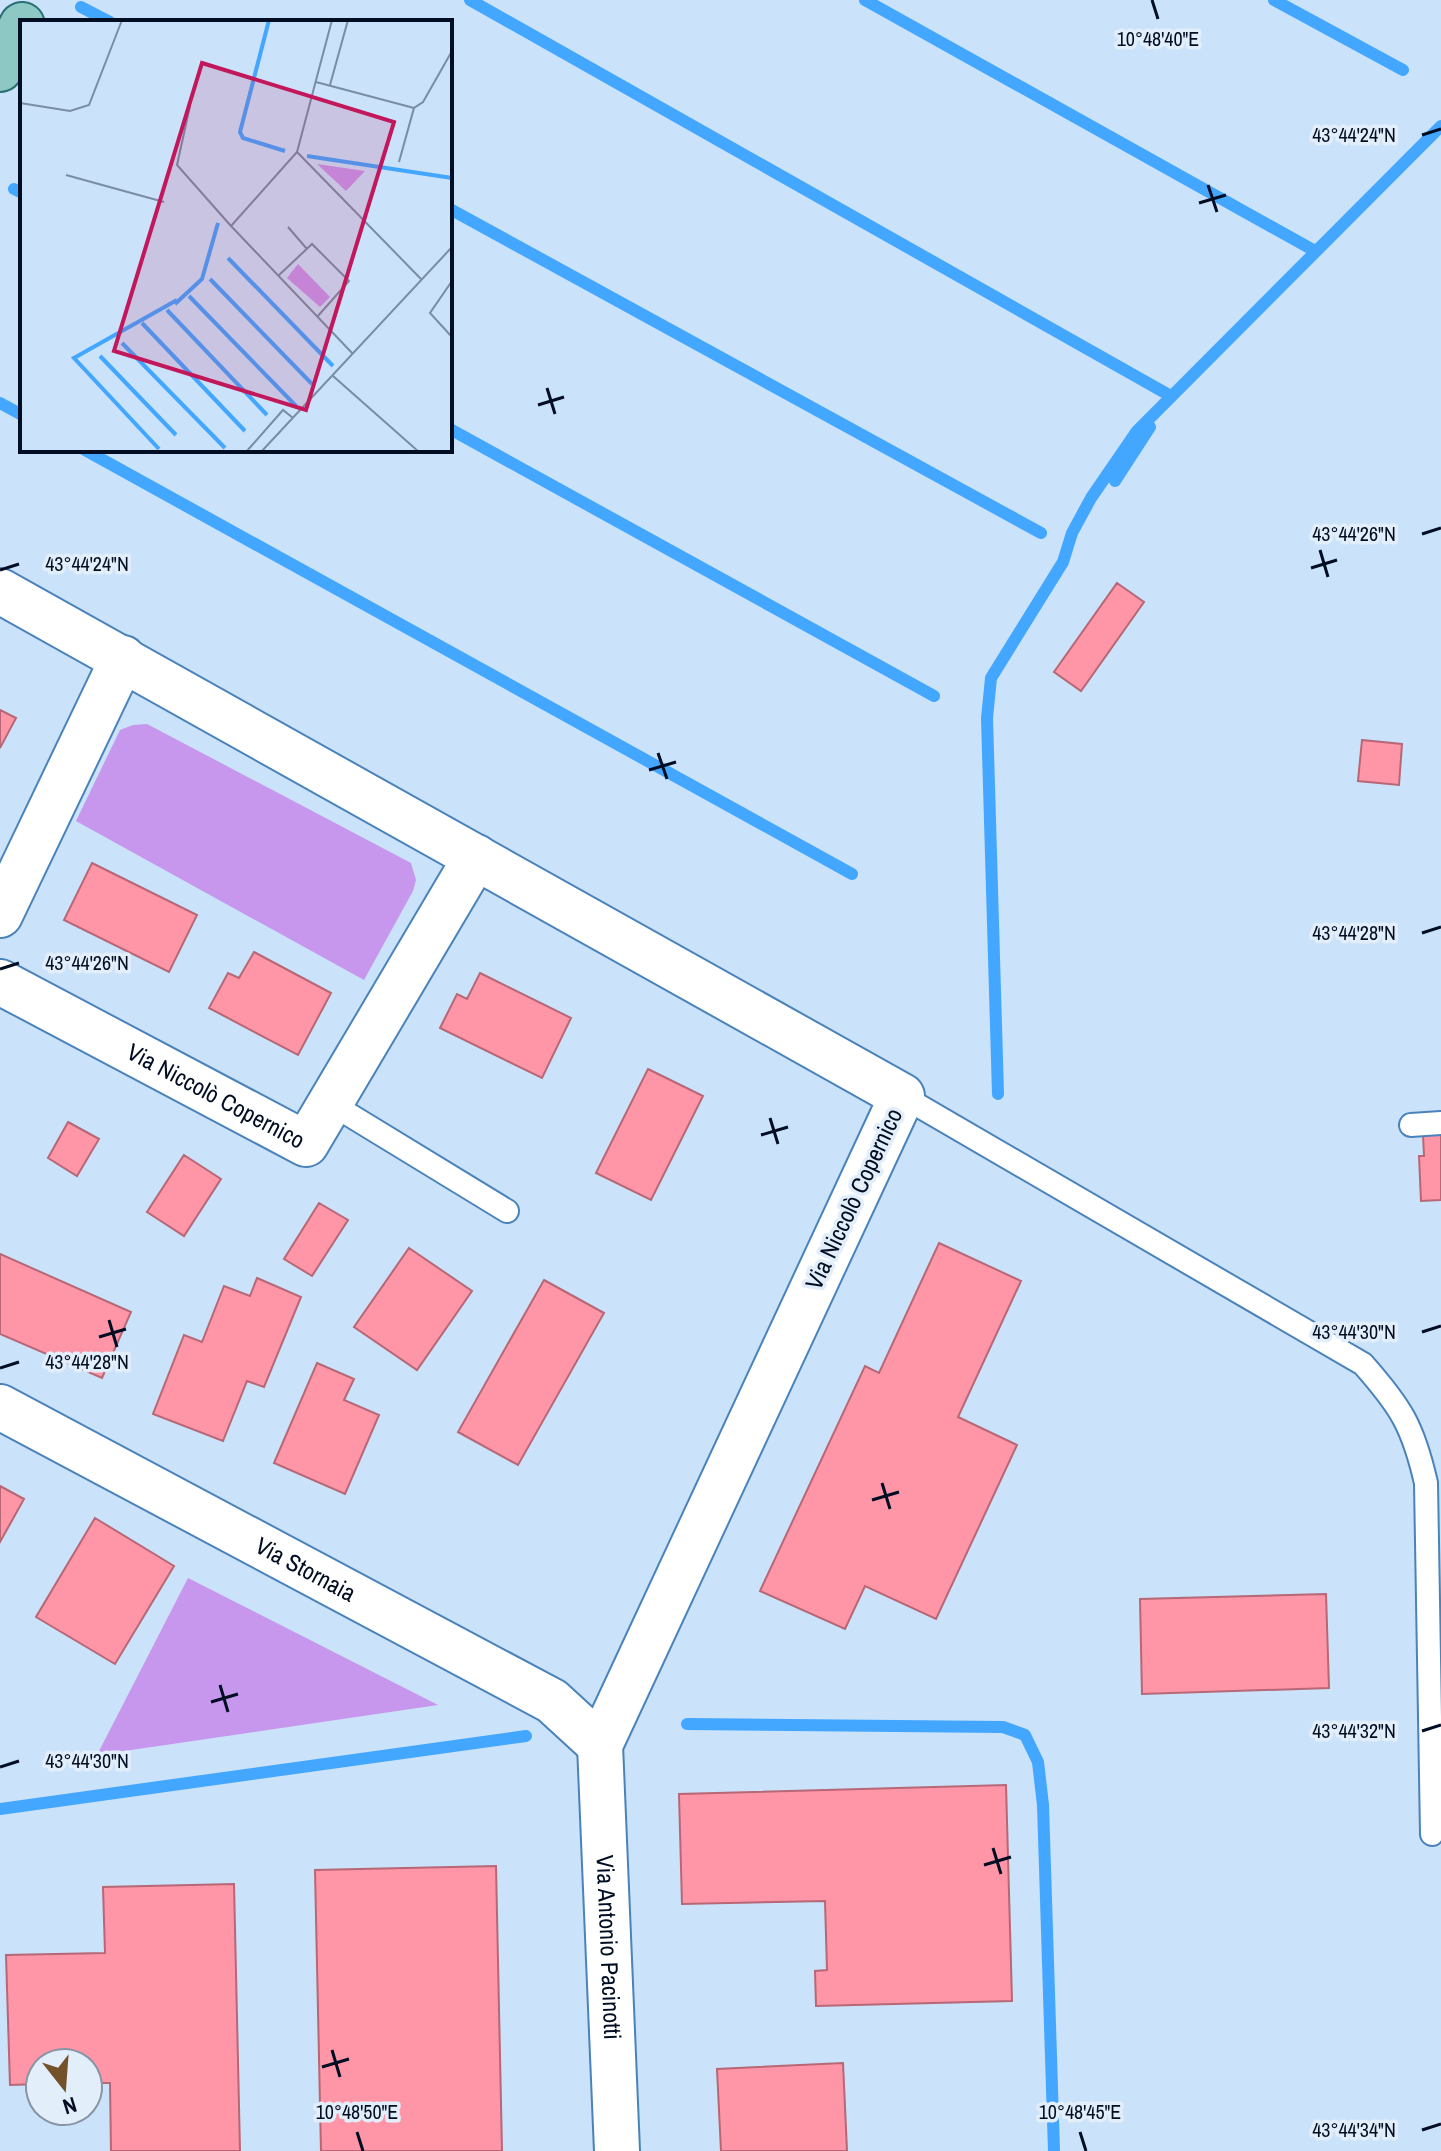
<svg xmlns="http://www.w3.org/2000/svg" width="1441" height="2151" font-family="'Archivo Narrow',sans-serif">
  <rect width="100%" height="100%" fill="#cae2fa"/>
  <path fill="#c797ed" d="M147,724l264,139 5,17 -3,11 -49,89 -288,-159 44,-91 13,-5z
    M188,1578l250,127 -341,50z"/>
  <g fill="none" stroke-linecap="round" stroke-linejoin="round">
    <path stroke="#43a6ff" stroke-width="12" d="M470,0l699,395
      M865,0l450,251
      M1274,0l129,70
      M81,7l29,15
      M14,189l8,4
      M450,209l591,324
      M0,403l22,12
      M450,429l484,267
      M85,450l767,424
      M1115,481l35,-54
      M998,1094l-11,-376 4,-40 72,-116 9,-29 19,-35 46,-67 304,-305
      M687,1724l316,3 22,8 13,27 5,43 11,346
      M0,1809l526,-73"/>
  </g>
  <path fill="#fe96a8" stroke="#b76775" stroke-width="2" d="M1117,583l27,19 -63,89 -27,-19z
    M0,710l16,8 -16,30z
    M1362,740l40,4 -3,41 -41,-4z
    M92,863l105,52 -28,57 -105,-52z
    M254,952l77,41 -33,62 -89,-47 19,-35 11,5z
    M480,973l91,45 -29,60 -102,-50 17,-34 10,5z
    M648,1069l55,27 -52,104 -55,-27z
    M68,1122l31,17 -22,37 -29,-18z
    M1441,1134v66l-20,1 -2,-45h5l-1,-21z
    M184,1155l37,24 -37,57 -37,-24z
    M319,1203l29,17 -36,56 -28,-17z
    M939,1243l82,38 -63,136 59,28 -81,174 -71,-33 -20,43 -85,-38 105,-225 14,7z
    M409,1248l63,43 -55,79 -63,-43z
    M0,1254l131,58 -29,66 -102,-44z
    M257,1278l44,19 -37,90 -17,-6 -24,60 -70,-27 31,-79 18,7 22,-56 26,10z
    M544,1280l60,33 -86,152 -60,-33z
    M317,1363l37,16 -10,21 35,15 -34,79 -71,-31z
    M0,1486l24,13 -24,43z
    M95,1518l79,48 -59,98 -79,-47z
    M1326,1594l3,94 -187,6 -2,-95z
    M1006,1785l6,216 -196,5 -1,-35 12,-1 -2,-69 -143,3 -3,-110z
    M496,1866l6,285h-181l-6,-281z
    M234,1884l6,267h-129l-1,-68h-22v-20h-48v21l-30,1 -4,-130 99,-2 -2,-66z
    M843,2063l4,88h-126l-4,-82z"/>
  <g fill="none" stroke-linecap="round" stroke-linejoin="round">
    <g stroke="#4a83ba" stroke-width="26">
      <path id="lane" d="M902,1096l461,268c38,43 50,62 63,119l6,351
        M330,1103l177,108
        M1411,1125l30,-2"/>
    </g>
    <g stroke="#4a83ba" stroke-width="48">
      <g id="street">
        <path id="s1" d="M0,591l902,505 -302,649 17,406"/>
        <path d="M0,915l123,-257"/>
        <path id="s2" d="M0,982l306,162 170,-287"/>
        <path id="s3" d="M0,1407l552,294 48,44"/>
      </g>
    </g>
    <g stroke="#2a6f73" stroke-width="48">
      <path id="primary" d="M0,69l22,-44"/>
    </g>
    <use href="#lane" stroke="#fff" stroke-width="22"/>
    <use href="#street" stroke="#fff" stroke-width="44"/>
    <use href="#primary" stroke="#8dc8c5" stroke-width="44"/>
  </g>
  <path fill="none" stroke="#000d22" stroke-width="3" d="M1152,0l6,19M1422,135l19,-6M1208,185l9,27M1199,203l27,-8M547,388l8,26M538,405l26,-8M1422,534l19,-6M1320,550l8,27M1311,568l26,-8M0,570l19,-6M658,753l9,26M649,770l27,-8M1422,933l19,-6M0,969l19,-6M770,1118l8,26M761,1135l27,-8M109,1320l8,27M1422,1332l19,-6M99,1337l27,-8M0,1368l19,-6M882,1483l8,26M872,1500l27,-8M220,1685l8,27M211,1702l27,-8M1422,1731l19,-6M0,1767l19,-6M993,1848l8,26M984,1865l27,-8M332,2050l8,27M322,2067l27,-8M1422,2130l19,-6M357,2132l6,19M1080,2132l6,19"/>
  <g text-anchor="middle" stroke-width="7" stroke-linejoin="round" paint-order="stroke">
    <g font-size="24" fill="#000d22" stroke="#e2eefa">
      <text dy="8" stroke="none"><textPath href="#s2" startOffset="244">Via Niccolò Copernico</textPath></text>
      <text transform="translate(854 1199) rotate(-65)" y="8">Via Niccolò Copernico</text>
      <text dy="8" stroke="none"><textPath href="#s3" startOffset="346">Via Stornaia</textPath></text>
      <text dy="8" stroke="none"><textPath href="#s1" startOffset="1952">Via Antonio Pacinotti</textPath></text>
    </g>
  </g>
  <g transform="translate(20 20)">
    <rect width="432" height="432" fill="#cae2fa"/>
    <path d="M297,144l48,7 -19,20zM278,244l32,33 -10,10 -33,-29z" fill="#c797ed"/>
    <path fill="none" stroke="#43a6ff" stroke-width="4" d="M249,0l-29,112 3,6 42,13M287,136l145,22M208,238l105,108M190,259l102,105M169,276l107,110M155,284l27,-25 16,-56M147,290l100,105M122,303l103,108M102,323l103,105M80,336l76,79M139,429l-85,-91 103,-58"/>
    <path fill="none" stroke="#798da4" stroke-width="2" d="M312,0l-35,132 -66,74 122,128M296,62l98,26M310,65l18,-65M0,83l50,8 19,-6 33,-85M170,86l-13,59 54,61M277,132l125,128M379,142l15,-54 9,-6 29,-51M46,155l98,27M268,207l19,22M258,256l34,-32 37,37 -32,36M432,261l-22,32 22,24M313,356l86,76M226,432l37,-42 10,8M241,432l191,-205"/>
    <path fill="#c2185b" fill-opacity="0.15" stroke="#c2185b" stroke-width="4" d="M182,43l192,59 -88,288 -192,-59z"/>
    <rect width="432" height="432" fill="none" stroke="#000d22" stroke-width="4"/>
  </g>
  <g font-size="20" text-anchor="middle" fill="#000d22" stroke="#e2eefa" stroke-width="7" stroke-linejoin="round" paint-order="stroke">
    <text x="1158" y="46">10°48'40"E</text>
    <text x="1354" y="142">43°44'24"N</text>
    <text x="1354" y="541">43°44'26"N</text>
    <text x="87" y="571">43°44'24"N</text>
    <text x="1354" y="940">43°44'28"N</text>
    <text x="87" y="970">43°44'26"N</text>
    <text x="1354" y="1339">43°44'30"N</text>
    <text x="87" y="1369">43°44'28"N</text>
    <text x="1354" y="1738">43°44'32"N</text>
    <text x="87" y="1768">43°44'30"N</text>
    <text x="357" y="2119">10°48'50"E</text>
    <text x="1080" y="2119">10°48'45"E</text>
    <text x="1354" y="2137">43°44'34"N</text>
  </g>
  <g transform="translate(64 2087) rotate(163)"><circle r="38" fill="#e2eefa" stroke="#8894a4" stroke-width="2"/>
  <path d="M0-6L14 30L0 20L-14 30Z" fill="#735129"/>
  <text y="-12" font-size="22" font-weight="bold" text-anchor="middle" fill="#000d22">N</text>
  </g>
</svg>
